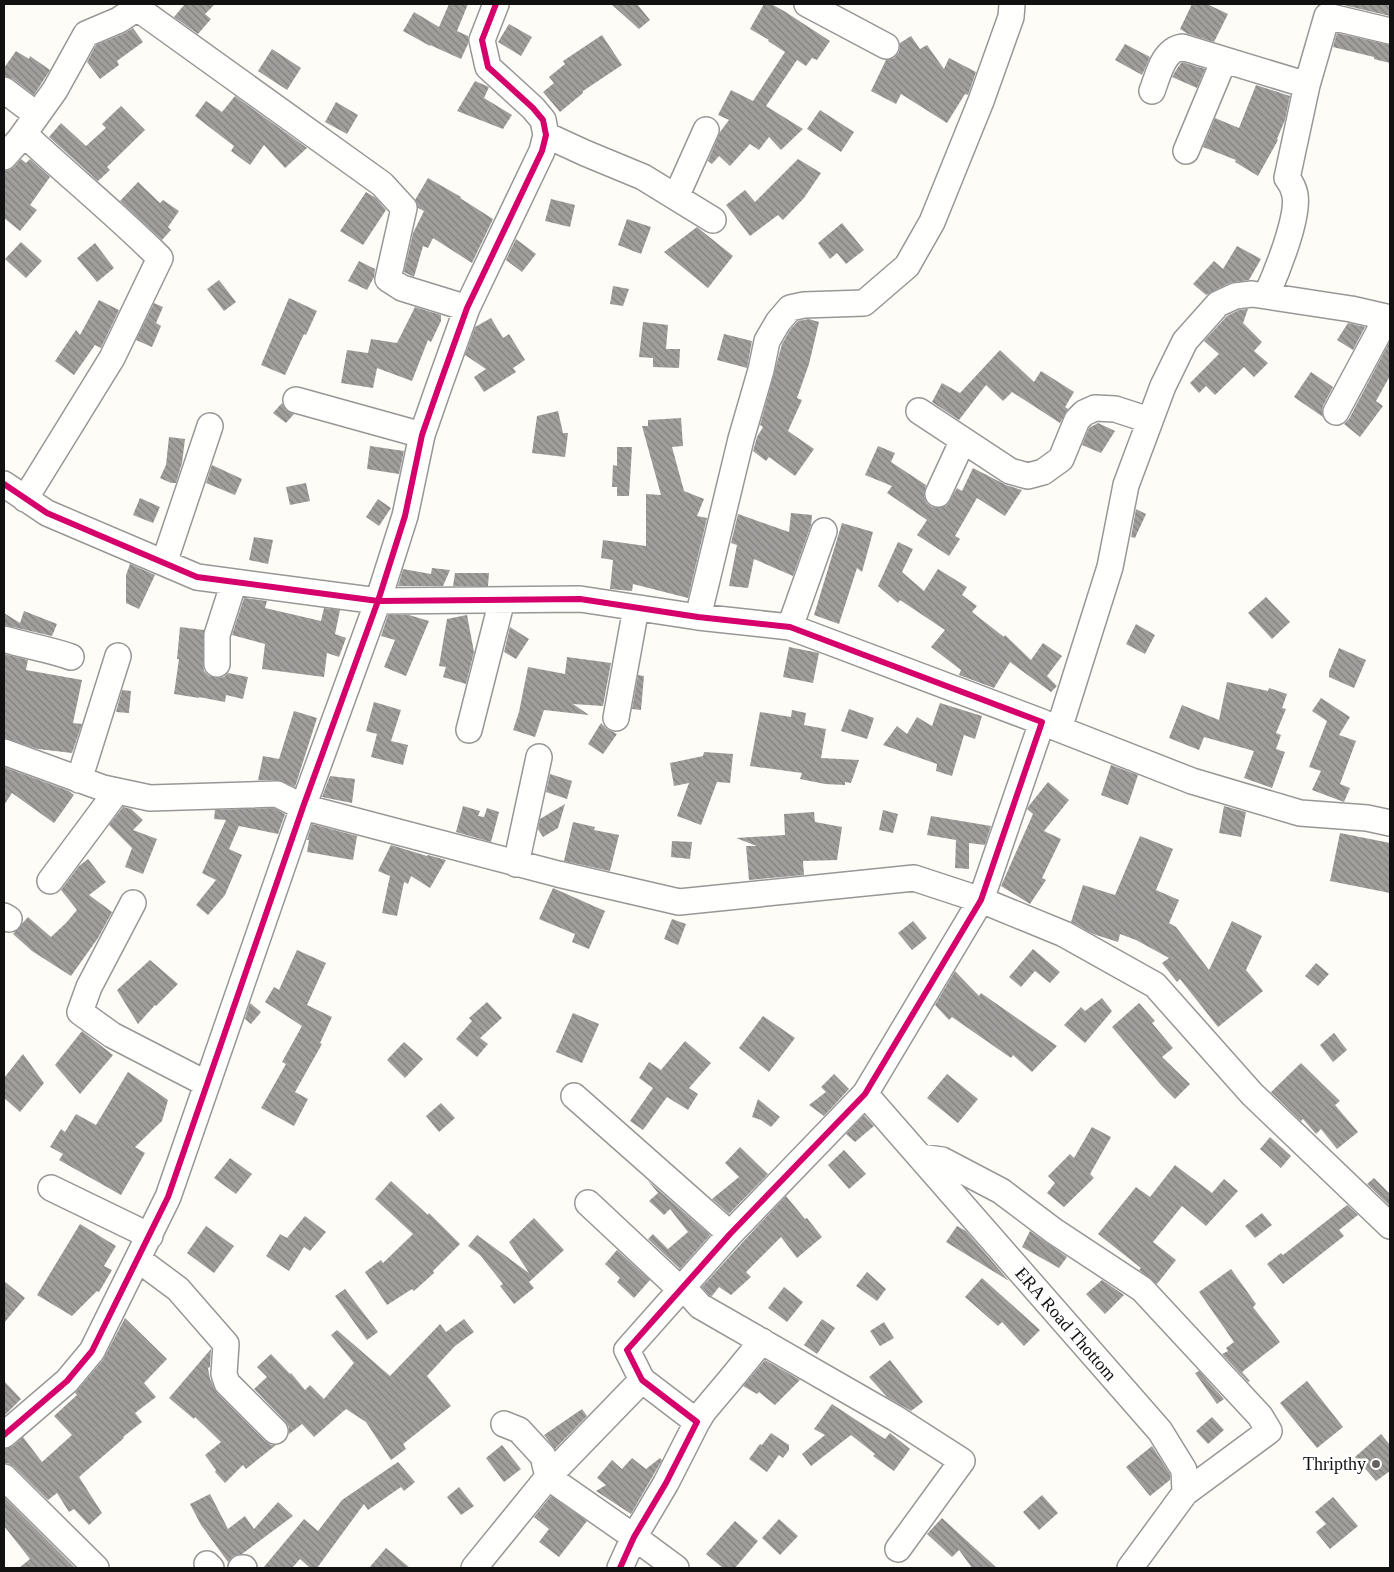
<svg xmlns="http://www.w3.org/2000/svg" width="1394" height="1572" font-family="Georgia,serif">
  <defs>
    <pattern id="building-back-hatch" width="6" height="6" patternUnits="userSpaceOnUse" patternTransform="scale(1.25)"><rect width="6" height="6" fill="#a19f9c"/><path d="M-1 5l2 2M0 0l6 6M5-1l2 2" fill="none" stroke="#82807e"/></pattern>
  </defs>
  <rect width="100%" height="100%" fill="#fdfcf7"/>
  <path fill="url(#building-back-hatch)" d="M185,4h30l-10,10 6,5 -13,15 -24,-17z
    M449,4h19l-11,27 11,5v8l-7,15 -31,-14v1l-27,-15 11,-19 25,15z
    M611,4h26l13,16 -11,9z
    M764,4h7l13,7 46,30 -13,19 -5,-2 -6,8 -9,-6 -31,46 37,23 -22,21 -12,-13 -10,13 -9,-6 -20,22 -11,-10 -7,8 -4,-3 12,-29 9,-12 -11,-5 13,-25 22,11 32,-49 -17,-11 1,-1 -19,-11z
    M1192,4h15l21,10 -14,28 -26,-8 -8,-5z
    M1339,4h51v12z
    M509,24l23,13 -11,19 -23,-14z
    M133,28l10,14 -26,19 2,4 -19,14 -13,-17 9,-17 29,-12z
    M1337,33l53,12v18l-16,-4v-2l-41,-10z
    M602,35l20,30 -39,26v2l-23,19 -17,-20 11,-9 -5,-6 16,-13 -2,-3z
    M911,36l9,13 7,-4 17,24 5,-11 27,14 -8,23 -3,-1 -18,29 -46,-29 -5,10 -25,-13 15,-31 8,-2 5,-6 1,-9z
    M1125,44l25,13 -8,18 -27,-15z
    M272,49l29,19 -14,22 -29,-19z
    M16,51l13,8 1,-3 20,14 -16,25 -21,-16 -9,-3v-8z
    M1182,62l23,7 -8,19 -25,-11 6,-10z
    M475,81l14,6 -5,11 28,17 -9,14 -46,-18z
    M1256,85l34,11 -5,24 -8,19 1,1 -20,36 -23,-14 1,-2 -33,-13 12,-29 24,10z
    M235,96l72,52 -22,20 -21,-23 -14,20 -19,-14 3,-5 -39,-30 11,-15 16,11z
    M336,102l22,13 -11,19 -22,-12z
    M121,106l24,24 -38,37 3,3 -12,11 -49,-44 12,-14 25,23 20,-18 -4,-4z
    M820,110l34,22 -13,20 -34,-23z
    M21,159l5,4 4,-4 20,18 -20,28 7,5 -17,21 -16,-13v-47l5,-1 5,-3z
    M798,159l23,14 -17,25 -21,22 -5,-5 -28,21 -24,-31 19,-15 10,12z
    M428,178l33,19 -1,1 33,21 -21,44 -39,-25 -5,10 -5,-2 -9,31 -10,-5 9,-39 11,-22 -6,-3 -3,-8z
    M138,182l22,21 3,-3 16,11 -11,16 3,3 -9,10 -42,-39z
    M366,192l10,6 10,12 -23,35 -23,-14z
    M551,199l24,6 -5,22 -25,-6z
    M627,219l24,8 -10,27 -23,-9z
    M842,223l22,27 -18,14 -9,-11 -7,6 -12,-16z
    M697,227l36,29 -25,32 -44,-36z
    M516,239l20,15 -14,18 -16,-12z
    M21,242l21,19 -16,17 -21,-19z
    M95,243l19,25 -17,14 -20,-24z
    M1237,246l24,13 -12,21 -20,3 -23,12 -13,-11 21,-23 9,8z
    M359,261l16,8 -1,8 -7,13 -19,-9z
    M219,280l17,22 -12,9 -17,-22z
    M613,286l16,3 -6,17 -13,-2z
    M289,298l28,13 -11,24 -2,-1 -19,41 -24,-10z
    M99,300l20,10 -18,38 -6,-3 -21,30 -19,-14 21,-31 4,5z
    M154,303l9,4 -7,16 5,3 -9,21 -16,-7z
    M415,307l26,8v6l-10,21 -3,-2 -16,41 -35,-13 -4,20 -32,-5 6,-33 21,3 3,-14 26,4z
    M1248,309l-5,14 19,19 -8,9 14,12 -14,14 -10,-10 -29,28 -9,-9 -7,7 -9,-10 29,-29 -15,-13 23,-25 12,-6z
    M491,318l12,20 6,-4 16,26 -12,8 3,4 -32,20 -10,-15 12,-8 -21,-14 10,-28z
    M809,319l10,3 -10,42 -12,34 5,2 -14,31 26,18 -19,27 -26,-19 -3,4 -13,-10 4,-14 6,-10 -3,-2 22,-81 8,-14 8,-9z
    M643,322l25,3 -2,24h14l-1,19 -26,-1v-9l-14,-1z
    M1348,323l17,4 -12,23 -16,-10z
    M724,334l28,7 -5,27 -30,-8z
    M1390,341v35l-14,25 7,5 -23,31 -16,-13 5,-5z
    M1000,350l34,32 7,-11 33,21 -9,15 3,2 -8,14 -48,-31 -9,9 -17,-16 -27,35 -27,-18 10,-19 18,10z
    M1311,372l22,15 -10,19 -1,6 1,5 -29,-20z
    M282,403l4,7 8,4 -8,9 -13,-10z
    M558,411l5,22h5l-3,24 -33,-4 5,-37z
    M681,418l2,28 -11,1 12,44 20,8 -7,17 10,2 -19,80 -55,-14 -1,7 -22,-2 3,-29 -12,-2 2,-18 43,6v-52l15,1 -19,-69h6v-6z
    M1098,423l17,8 -14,22 -19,-8 7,-17z
    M169,437l16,2 -3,24 -6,20h-5l-11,-5 6,-13z
    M370,446l34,5 -5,23 -32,-5z
    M878,446l17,7 -4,9 35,23 -2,11 3,7 5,4 8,1 7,-3 10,-17 5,3 11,-23 33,17 16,5 -17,26 -28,-18 -22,38 5,3 -11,17 -32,-21 10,-15 -40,-27 5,-7 -27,-11z
    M617,447h15l-3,49h-12v-9h-5l1,-22 4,1z
    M212,465l30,14 -7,16 -29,-12z
    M306,483l4,18 -20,4 -4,-18z
    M140,498l20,9 -7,16 -20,-8z
    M378,499l13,9 -12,18 -13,-9z
    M1136,509l10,5 -11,24 -4,-1z
    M791,513l21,2 -1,10 -18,51 -39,-17 -6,29 -19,-2 8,-41 -6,-2 7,-29 51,18z
    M842,523l31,9 -11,40 -5,-4 -18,56 -25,-9z
    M254,537l19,3 -5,24 -19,-4z
    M898,542l15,7 -11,23 22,19 14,-22 29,18 -5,8 15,11 -5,6 32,25 1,-2 26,25 12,-17 19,13 -15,20 10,10 -6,6 -41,-30 -16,26 -35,-13 2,-5 -30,-23 14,-17 -45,-30 -2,3 -20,-17z
    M130,564l25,11 -16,34 -13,-6v-28z
    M432,568l18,2 -7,16h-45l5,-17 28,5z
    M455,573h34l-1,13h-35z
    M1266,597l24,25 -18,17 -24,-26z
    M244,598l23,3 -2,7 56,13 3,-13 16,2 -5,24 11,4 -7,19 -12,-4 -3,24 -62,-8 3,-25 -33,-9z
    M24,611l33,13 -5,12 -48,-11v-12l16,10z
    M388,615h21l20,6 -23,55 -22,-9 11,-27 -14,-4z
    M467,615l7,37 -8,32 -23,-7 3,-10 -7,-1 8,-47z
    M1136,624l19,11 -10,19 -19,-10z
    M180,627l24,3 -1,34 1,7 5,5 8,2 7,-1 4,-4 20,4 -5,22 -17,-4 -1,7 -26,-5v1l-25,-4 5,-35h-2z
    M510,627l19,12 -13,20 -12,-7z
    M789,647l30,6 -6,30 -30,-6z
    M1339,648l27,12 -12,28 -25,-11v-5z
    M4,654l24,6 -2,10 56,10 -9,43 9,1 -10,29 -34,-4 -34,-11z
    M567,657l44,6 -8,43 -30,-2 16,11 -45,-5 -9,27 -22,-7 6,-18 9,-45 37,7z
    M638,675l6,1 -3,34 -9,-1z
    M1227,682l41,9 1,-3 18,6 -5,14 4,1 -10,24 5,2 -5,14 9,3 -13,36 -28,-10 10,-27 -50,-14 -5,13 -30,-12 13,-33 37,15z
    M122,690l9,1 -2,22 -13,-1z
    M1321,698l29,19 -11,18 17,6 -16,43 10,4 -6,14 -32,-12 9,-19 -12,-4 18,-46 -15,-10z
    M374,702l27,8 -10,31 17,4 -5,20 -32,-8 6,-23 -11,-3z
    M940,703l42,13 -7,23 -11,-4 -12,41 -16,-5 1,-7 -54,-19 14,-19 10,8 10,-17 15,9z
    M849,709l25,9 -7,21 -26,-8z
    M792,710l14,3 -2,12 22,4 -5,29 38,2 -8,23 -6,-1v3l-20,-1 -25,-5 2,-6 -52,-7 10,-54 31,5z
    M294,711l23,7 -22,69 -18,-7h-19l5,-24 16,3z
    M601,723l6,6 10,5 -14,20 -15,-10z
    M704,752l29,2 -3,29 -13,-1 -16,43 -24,-9 12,-33 -15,3 -4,-23 33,-7z
    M1111,765l27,10 -10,30 -27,-10z
    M4,767l65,24 5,4 -20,28 -42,-30 -8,12z
    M550,774l22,7 -5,18 -21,-7z
    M330,776l25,3 -3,24 -30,-6z
    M1048,782l21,18 -25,31 17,8 -19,39 4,2 -16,24 -29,-18 32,-72 -6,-5 1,-2z
    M565,804l-7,24 -15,9 -5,-8 2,-10z
    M463,806l17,5 -2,5 6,1 3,-9 12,4 -8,30 -35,-10z
    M1224,806l22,6 -5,25 -22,-4z
    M123,807l8,2 12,11 -10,10 24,9 -14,35 -18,-7 7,-19 -23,-23z
    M274,808l11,6 -7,20 -39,-8 -10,23 13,6 -17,40 -17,20 -12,-10 20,-25 -14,-7 24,-53 -12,-1 1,-9z
    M883,810l15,4 -5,19 -14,-3z
    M814,812l1,10 27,5 -5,33 -34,1 1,14 -55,5 -3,-34h11l-21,-8 49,-3 -1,-21z
    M931,816l60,10 -6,19 -16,-2v26l-14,-1 1,-28 -29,-5z
    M573,822l22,5 -1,3 25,5 -9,36 -46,-10z
    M312,824l45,12 -4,24 -46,-8 2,-12h-2z
    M1340,833l50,10v50l-60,-12z
    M1140,836l33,13 -17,41 23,10 -10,23 7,4 33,43 23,-49 30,15 -16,34 17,21 -45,36 -38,-48 -3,3 -15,-19 7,-5 -33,-18 -16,-6 -2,8 -25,-8 -22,-12 12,-37 32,10z
    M672,841l20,1 -2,17 -19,-2z
    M391,845l36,11 1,-1 18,5 -16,28 -19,-12 -3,8 -4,-2 -7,34 -15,-3 8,-37 -12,-5z
    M88,859l18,23 -17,13 23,17 -14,26 -27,38 -39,-25 -19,-17 15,-17 23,20 15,-14 11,-13 -16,-20 18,-24z
    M553,888l52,23 -16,38 -17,-7 3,-8 -36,-15z
    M672,919l14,5 -8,21 -14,-6z
    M913,921l14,17 -15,12 -14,-17z
    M1033,949l27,23 -10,11 -15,-12 -14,16 -12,-10z
    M297,950l29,13 -19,42 25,12 -12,26 2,1 -27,48 13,7 -14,27 -33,-18 25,-44 -4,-2 20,-36 -37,-24 9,-15 5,3z
    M150,960l28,24 -22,22 -1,-1 -17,19 -21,-34z
    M1316,963l13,11 -11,12 -13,-10z
    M955,971l24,25 2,-3 76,53 -25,26 -19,-17 -2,3 -59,-41 -3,3 -14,-15z
    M1102,998l10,13 -27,32 -21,-18 17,-18 4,4z
    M487,1002l15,16 -22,20 8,6 -11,13 -21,-18 16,-18 -3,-3z
    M250,1003l11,9 -10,12 -6,-5z
    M1139,1003l16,18 -3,2 21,25 -11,9 28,27 -15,15 -14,-14 -49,-58z
    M573,1013l26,11 -17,39 -26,-11z
    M763,1016l32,22 -26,34 -30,-24z
    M82,1031l31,24 -33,39 -25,-29z
    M1334,1033l13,17 -14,12 -13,-17z
    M685,1041l26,22 -22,25 9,6 -10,16 -21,-13 -24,33 -13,-9 23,-33 -14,-10 10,-16 12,8z
    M404,1042l19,17 -18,19 -18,-18z
    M23,1054l21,29 -24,29 -16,-14v-20z
    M1301,1063l39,38 -5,4 23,27 -21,17 -16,-20 -5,5 -13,-15 -2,2 -30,-29z
    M128,1072l40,28 -6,21 -27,26 10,6 -24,42 -62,-35 4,-6 -13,-7 11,-18 4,3 11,-18 20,11z
    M834,1074l15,15 -25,27 -15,-11 17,-13 -5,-5z
    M947,1074l31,25 -20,24 -31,-25z
    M758,1099l22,18 -9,10 -10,-7 -9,-3z
    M441,1103l14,15 -16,14 -13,-16z
    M864,1115l10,11 -19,16 -9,-8z
    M1092,1127l19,10 -21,37 4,4 -30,29 -17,-14 8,-10 -7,-7 22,-22 4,4z
    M1270,1137l21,19 -10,12 -21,-19z
    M740,1147l28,27 -39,40 -17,-15 27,-22 -14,-14z
    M844,1150l22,24 -17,15 -21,-24z
    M230,1158l22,16 -16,20 -22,-16z
    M1175,1165l37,28 12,-14 14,12 -32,35 -24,-20 -29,36 23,18 -19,24 -18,-14 2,-2 -43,-34 38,-47 14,10z
    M1374,1178l16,16v12l-23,-22z
    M391,1181l37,34 1,-2 31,31 -27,27 1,2 -20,18 -2,-2 -25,16 -22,-33 16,-12 2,3 30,-29 -38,-35z
    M648,1181l62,54 -30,34 -32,-30 5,-5 15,15 20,-17 -18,-23 -6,6 -15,-14 9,-8z
    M786,1196l19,23 2,-1 15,19 -25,21 -16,-21 -35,35 5,5 -20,18 -12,-8 -7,9 -3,-1 -7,-8 39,-43z
    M1347,1205l11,10 -19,15 5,6 -61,48 -16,-20 14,-11 2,2z
    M1262,1213l10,12 -17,13 -10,-12z
    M305,1216l21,16 -16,19 -6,-4 -15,24 -23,-15 14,-22 7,4z
    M534,1218l30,32 -35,32 5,6 -20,16 -14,-18 3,-2 -23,-29 -12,-9 9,-11 52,38 -20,-31z
    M80,1224l36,22 -12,20 8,4 -13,22 -2,-1 -25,25 -35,-21z
    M206,1226l28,20 -20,27 -27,-20z
    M957,1226l9,5 43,50 -63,-39z
    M1030,1231l37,26 -8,11 -37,-21z
    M617,1250l33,30 -16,18 -17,-16 3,-4 -15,-14z
    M1231,1269l25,35 -3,3 27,35 -38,30 8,9 -2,1 -26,-28 6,-3 -2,-3 8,-6 -35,-50z
    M867,1272l19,17 -9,12 -21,-15z
    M982,1278l58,52 -16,16 -22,-24 -4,4 -33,-29z
    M1102,1280l22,15 -19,19 -19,-20z
    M4,1281l21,17 -21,25z
    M784,1287l19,15 -16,20 -19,-14z
    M345,1289l33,43 -11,8 -32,-44z
    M125,1318l42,41 -23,24 12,14 -21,16 7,9 -19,15 1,1 -45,39 23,36 -13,12 -15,-16 -5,3 -12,-19 -9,7 -34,-33 -6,-4h-4v-14l9,-3 10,-9 19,25 30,-27 -18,-19 23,-21 -2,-2 28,-33z
    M464,1319l10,13 -19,14 -28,30 24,30 -48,38 3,5 -15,11 -25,-38 -20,-13 -32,28 -12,-13 -13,10v-7l-4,-6 -31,-32 13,-12 -10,-10 14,-13 19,20 1,-1 14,17 5,-5 14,14 30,-36 -23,-28 6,-5 53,46 50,-52 6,8z
    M822,1319l13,9 -18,26 -13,-9z
    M884,1322l10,16 -14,8 -10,-15z
    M211,1349l-1,18 -2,1 2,11 7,14 48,48 6,4h5l-30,24 -3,-4 -18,18 -10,-11 1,-2 -11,-15 16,-13 -26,-25 -1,2 -25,-21z
    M765,1360l35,20 -25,25 -16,-13 -2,2 -14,-8z
    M890,1360l33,42 -12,9 -24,-14 -18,-20z
    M1199,1371l25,28 -7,5 -22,-31z
    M4,1381l17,18 -17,17z
    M1307,1381l36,46 -26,21 -37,-45z
    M832,1404l53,35 5,-6 20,16 -16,22 -21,-15 2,-2 -24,-19 -40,31 -9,-12 23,-19 -11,-6z
    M582,1409l5,7 -32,33 -11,-14z
    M1212,1417l12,13 -16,14 -12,-13z
    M771,1433l18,12v5l-6,8 -4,-3 -12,17 -18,-13 11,-15 2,1z
    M1381,1434l9,11v26l-14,10 -21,-24z
    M502,1445l19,24 -17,13 -18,-24z
    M1152,1446l18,28v6l-20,16 -24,-29z
    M632,1458l14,11 14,-11 2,2 -31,54 -35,-23 10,-6 -9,-7 15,-18 10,9z
    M398,1462l17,20 -11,9 -3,-4 -33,23 -4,-6 -47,64h-7l-10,-9 -8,9h-29l41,-49 14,12 24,-31z
    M459,1487l15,19 -13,9 -14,-18z
    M210,1494l18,35 17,-13 9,13 24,-27 15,14 -51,38 -9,2 -5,6 -27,-37 -11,-21z
    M1042,1495l16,18 -19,17 -16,-18z
    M551,1496l36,25 -28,36 -20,-15 10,-13 -15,-12z
    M4,1497l71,71h-56l11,-9 -26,-33z
    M1333,1497l25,29 -28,23 -14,-17 10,-8 -11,-12z
    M942,1518l24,22 31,28h-25l-13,-18 -7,7 -25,-23z
    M779,1519l19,17 -18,19 -18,-17z
    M735,1521l23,20 -23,27h-12l-17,-14z
    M386,1548l24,20h-41z"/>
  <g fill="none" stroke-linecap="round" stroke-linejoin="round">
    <g stroke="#979795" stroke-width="28">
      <path id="minor" d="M140,4l-3,4 245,176 22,24 -16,71 14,9 65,20
        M807,4l79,42
        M4,90l33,25
        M1152,91c6,-15 11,-41 30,-44l125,38
        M24,134c45,42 93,81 136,124l-48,100 -87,141
        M546,135l39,18 58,24 70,43
        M1186,151l38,-91
        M4,157l16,-18 35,-49 31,-56 33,-14 18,-12
        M676,197l30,-67
        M1266,296c10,-22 33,-78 29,-101 -1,-6 -4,-12 -8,-17l20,-93 20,-69 63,15
        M296,400l126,35
        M919,411l91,60 18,5 15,-4 18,-13 16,-39 7,-7 11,-5 20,1 34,11
        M1336,412l51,-95
        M4,484l43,29 150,64 181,24 202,-2 118,18 92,10 252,95 -61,178 -116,194 -135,140 -103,116 15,30 55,42 -31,61 -32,54 -14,31
        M938,494l25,-54
        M164,563l46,-137
        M698,617l43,-178 20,-69 6,-29 11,-19 12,-14 14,-3 60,-2 43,-37 25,-44 49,-121 30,-84 1,-13
        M790,627l34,-96
        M4,639c22,7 45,10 67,18
        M217,664v-29l17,-53
        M616,718l20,-110
        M1044,723l148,58 108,32 67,5 23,5
        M1059,729l51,-162 16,-82 37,-99 22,-45 33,-37 17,-8 17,-2 14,2 85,13 39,9
        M469,730l33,-130
        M4,752l99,36 47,10 127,-4 26,13 255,67 121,28 235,-24 67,22 83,34 91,51 97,109 138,132
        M79,780l39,-124
        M516,864l23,-107
        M50,881l67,-90
        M133,903l-44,84 -9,25 32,23 95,49
        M4,916l5,3
        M865,1094l295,337 24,39 1,23 -55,75
        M574,1096l156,138
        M920,1157l22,3 59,31 53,40 88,58 118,127 9,15 -84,62
        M51,1188l99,48
        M588,1203l93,87
        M139,1260l39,29 48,55 -2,30 3,9 48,48
        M683,1287l17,19 195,112 67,43 -64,88
        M697,1422l6,-10 27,-32 32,-39
        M504,1424l15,6 24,26 5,21 86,60 42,31
        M4,1435l63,-54 25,-30 76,-154 135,-390 75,-206 27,-85 17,-81 16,-46 29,-81 75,-157 4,-16 -3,-15 -10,-12 -45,-41 -6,-27 14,-36
        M4,1477l92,91
        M207,1564l4,4
        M241,1568h3
        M474,1568l74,-91 94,-97"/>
    </g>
    <use href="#minor" stroke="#fffffe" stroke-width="25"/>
    <g stroke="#fff" stroke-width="9">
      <path id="cycleway" d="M4,484l43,29 150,64 181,24 202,-2 118,18 92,10 252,95 -61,178 -116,194 -135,140 -103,116 15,30 55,42 -31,61 -32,54 -14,31
        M4,1435l63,-54 25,-30 76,-154 135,-390 75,-206 27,-85 17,-81 16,-46 29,-81 75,-157 4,-16 -3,-15 -10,-12 -45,-41 -6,-27 14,-36"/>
    </g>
    <use href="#cycleway" stroke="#d6006c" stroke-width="6"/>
  </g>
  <circle fill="#646362" stroke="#fff" stroke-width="2" cx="1376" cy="1464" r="5"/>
  <g text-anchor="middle" stroke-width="5" stroke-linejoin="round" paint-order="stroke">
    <g font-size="18" fill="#111" stroke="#fff">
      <text transform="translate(1066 1324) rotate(49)" y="6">ERA Road Thottom</text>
    </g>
    <g font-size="18" fill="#111" stroke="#fff" text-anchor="end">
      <text x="1366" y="1470">Thripthy</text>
    </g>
  </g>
  <rect width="1394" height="1572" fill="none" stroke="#111111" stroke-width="10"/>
</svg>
